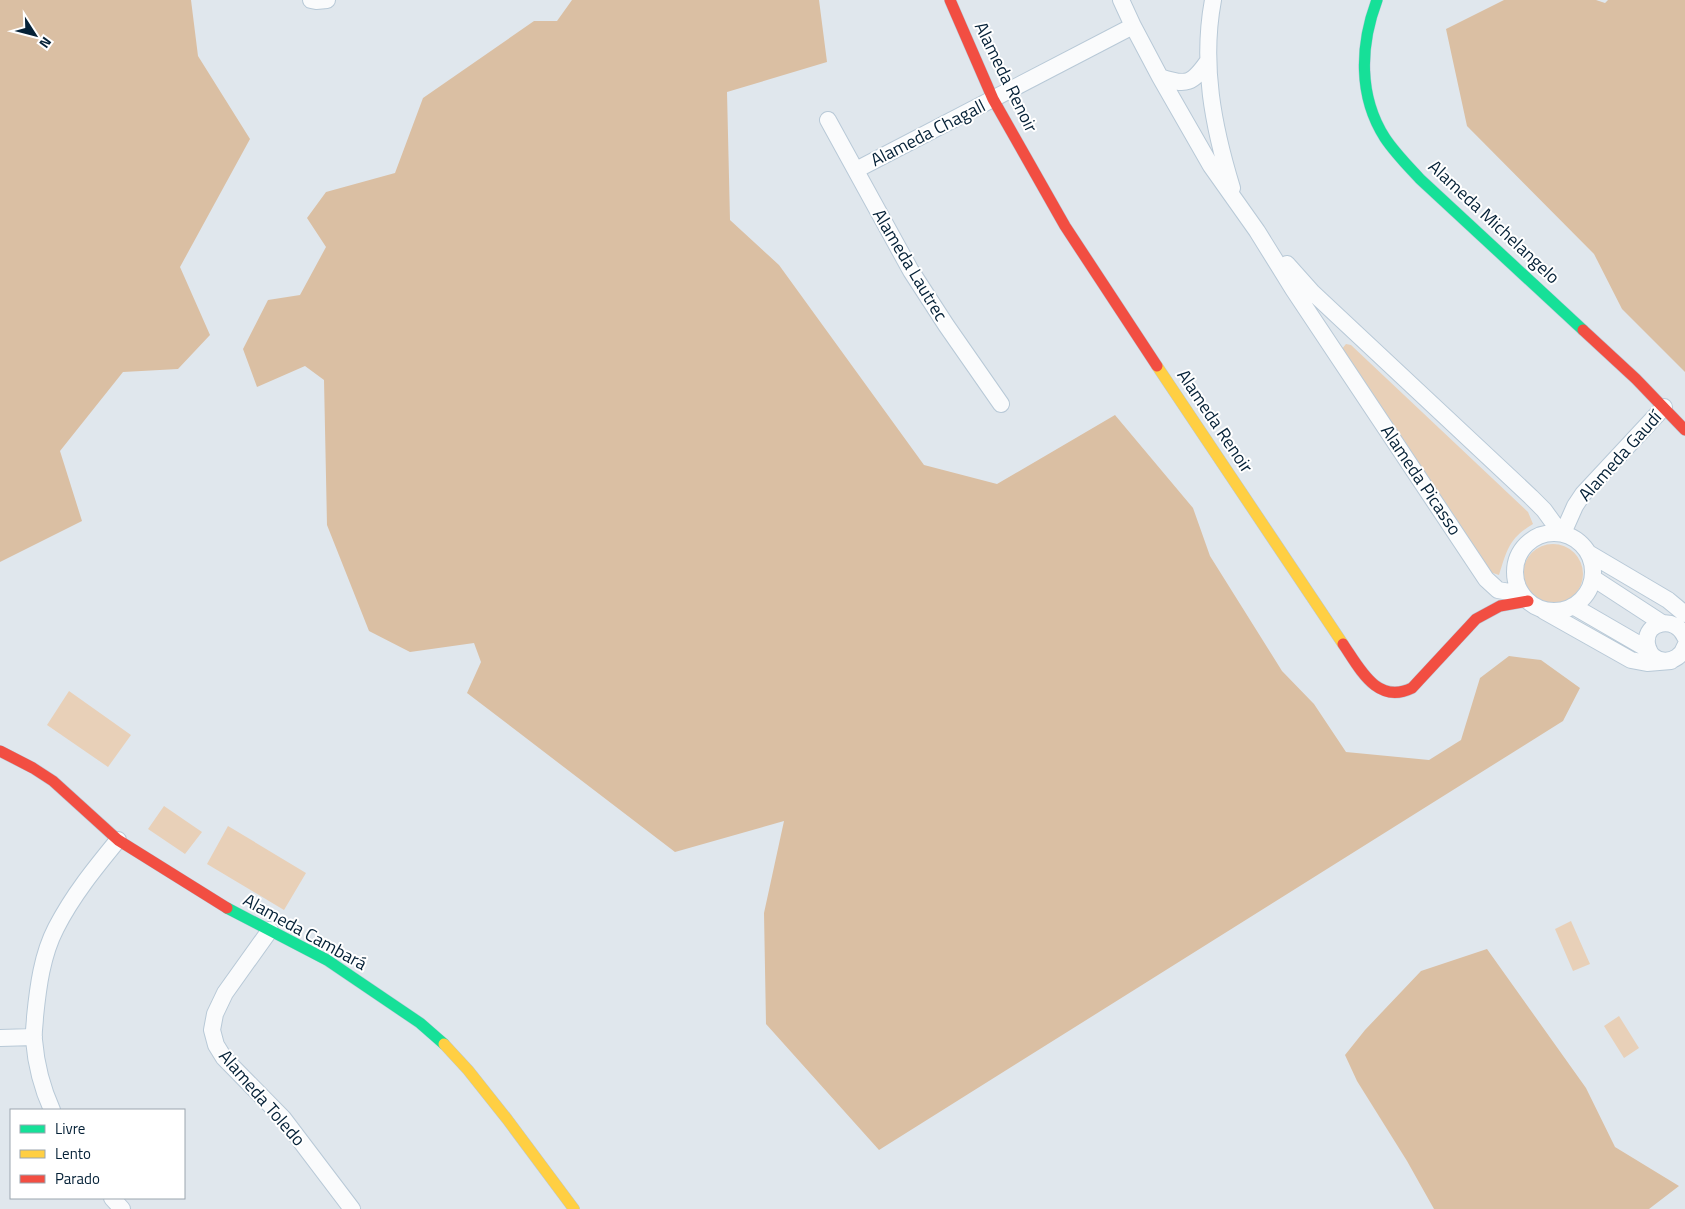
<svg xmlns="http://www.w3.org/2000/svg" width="1685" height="1209" font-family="'Titillium Web',sans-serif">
  <rect width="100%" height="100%" fill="#e0e7ed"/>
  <path fill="#e8d0b8" d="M1346,344l5,1 177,167 5,12c-24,14 -26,26 -34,51l-9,-3 -149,-222z
    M1523 574a30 30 0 1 1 60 0a30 30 0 1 1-60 0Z
    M69,691l62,44 -23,32 -61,-42z
    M164,806l38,26 -17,22 -37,-25z
    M228,826l78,47 -22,37 -77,-46z
    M1571,921l19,43 -17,7 -18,-42z
    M1619,1016l20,32 -15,10 -20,-32z"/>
  <path fill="#dabfa3" d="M0,0h191l7,56 52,83 -70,128 30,68 -32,34 -55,3 -63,79 22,70 -82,41z
    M572,0h247l8,62 -100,30 3,128 49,45 145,200 73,19 118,-69 78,93 17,48 72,115 32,33 32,48 83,8 32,-20 19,-62 29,-22 32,4 39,28 -17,33 -684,429 -113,-126 -2,-111 20,-92 -109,31 -208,-159 14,-31 -7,-19 -64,9 -41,-21 -42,-106 -3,-145 -19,-14 -48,21 -14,-38 25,-49 32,-5 26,-48 -19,-29 19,-26 69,-19 28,-75 111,-77h23z
    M1504,0h92l9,3 3,-3h77v372l-63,-63 -28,-55 -127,-128 -21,-97z
    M1487,949l99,139 29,59 64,39 -30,23h-215l-27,-48 -50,-80 -12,-26 20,-25 56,-59z"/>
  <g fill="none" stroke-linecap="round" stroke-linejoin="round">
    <g stroke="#b8c9d7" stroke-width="18">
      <path id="street" d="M311,0l5,1 11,-1
        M1121,0l12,26 27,51 51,89 46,65 36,58 193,290 12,11 23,4
        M1213,0c-12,64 0,126 19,188
        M1160,77c27,9 32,7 48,-16
        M828,120l83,151 35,54 55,79
        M856,170l277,-144
        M1287,264l25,28 219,205 13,13 16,22
        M1515 572a39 39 0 1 1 78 0a39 39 0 1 1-78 0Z
        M1563,533l12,-27 8,-12 81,-87
        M1590,554l78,46 17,14
        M1593,578l69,45
        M1573,606l76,44
        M1544,611l87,49 16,3 24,-2
        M1685,637c-9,-22 -41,-16 -38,7 3,22 32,22 38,2
        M270,930l-45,63 -10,21 -3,16 4,15 8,13 59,60 69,91
        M0,1038l34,-1
        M52,1110c-10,-22 -16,-46 -18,-70 -1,-8 1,-16 1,-23 3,-30 7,-62 21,-89 17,-33 39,-60 62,-88
        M112,1198l10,11"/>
    </g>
    <g stroke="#b8c9d7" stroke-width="12">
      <path id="fast" d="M1377,0c-17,45 -19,96 8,138 10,15 23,28 35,41l163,151
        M227,908l100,52 93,63 24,21"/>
    </g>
    <g stroke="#b8c9d7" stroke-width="12">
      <path id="slow" d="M1157,366l186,278
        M444,1044l24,26 39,49 67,90"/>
    </g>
    <g stroke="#b8c9d7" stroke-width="12">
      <path id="jam" d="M950,0l43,99 72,127 92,140
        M1583,330l53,49 49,51
        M1343,644c17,25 34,61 69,44l64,-69 24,-13 28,-5
        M0,751l33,17 20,13 65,59 109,68"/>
    </g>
    <use href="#street" stroke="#fafbfc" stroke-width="16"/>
    <use href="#fast" stroke="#16e098" stroke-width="11"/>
    <use href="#slow" stroke="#ffcf43" stroke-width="11"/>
    <use href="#jam" stroke="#f24e42" stroke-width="11"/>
  </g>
  <g text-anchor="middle" stroke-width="4" stroke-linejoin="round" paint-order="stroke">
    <g font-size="18" fill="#052137" stroke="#fff">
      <text transform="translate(1006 77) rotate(64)" y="6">Alameda Renoir</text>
      <text transform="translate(928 133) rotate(-27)" y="6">Alameda Chagall</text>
      <text transform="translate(1494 222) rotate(43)" y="6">Alameda Michelangelo</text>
      <text transform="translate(910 265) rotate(59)" y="6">Alameda Lautrec</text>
      <text transform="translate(1215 421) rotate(56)" y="6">Alameda Renoir</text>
      <text transform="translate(1620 456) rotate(-48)" y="6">Alameda Gaudí</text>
      <text transform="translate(1421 480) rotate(56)" y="6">Alameda Picasso</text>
      <text transform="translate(305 932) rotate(29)" y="6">Alameda Cambará</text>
      <text transform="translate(262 1098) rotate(49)" y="6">Alameda Toledo</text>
    </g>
  </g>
  <rect x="10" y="1109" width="175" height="90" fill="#ffffff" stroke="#9ba6af"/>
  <rect x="20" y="1125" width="25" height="8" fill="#16e098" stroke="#9ba6af"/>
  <text x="55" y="1134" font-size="15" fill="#052137">Livre</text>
  <rect x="20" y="1150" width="25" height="8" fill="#ffcf43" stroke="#9ba6af"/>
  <text x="55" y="1159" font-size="15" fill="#052137">Lento</text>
  <rect x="20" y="1175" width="25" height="8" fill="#f24e42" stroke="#9ba6af"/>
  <text x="55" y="1184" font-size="15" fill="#052137">Parado</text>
  <g transform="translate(35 35) rotate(126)" stroke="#ffffff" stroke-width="4" paint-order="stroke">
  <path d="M0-4L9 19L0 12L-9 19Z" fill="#052137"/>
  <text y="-8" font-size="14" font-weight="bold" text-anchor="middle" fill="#052137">N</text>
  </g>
</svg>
